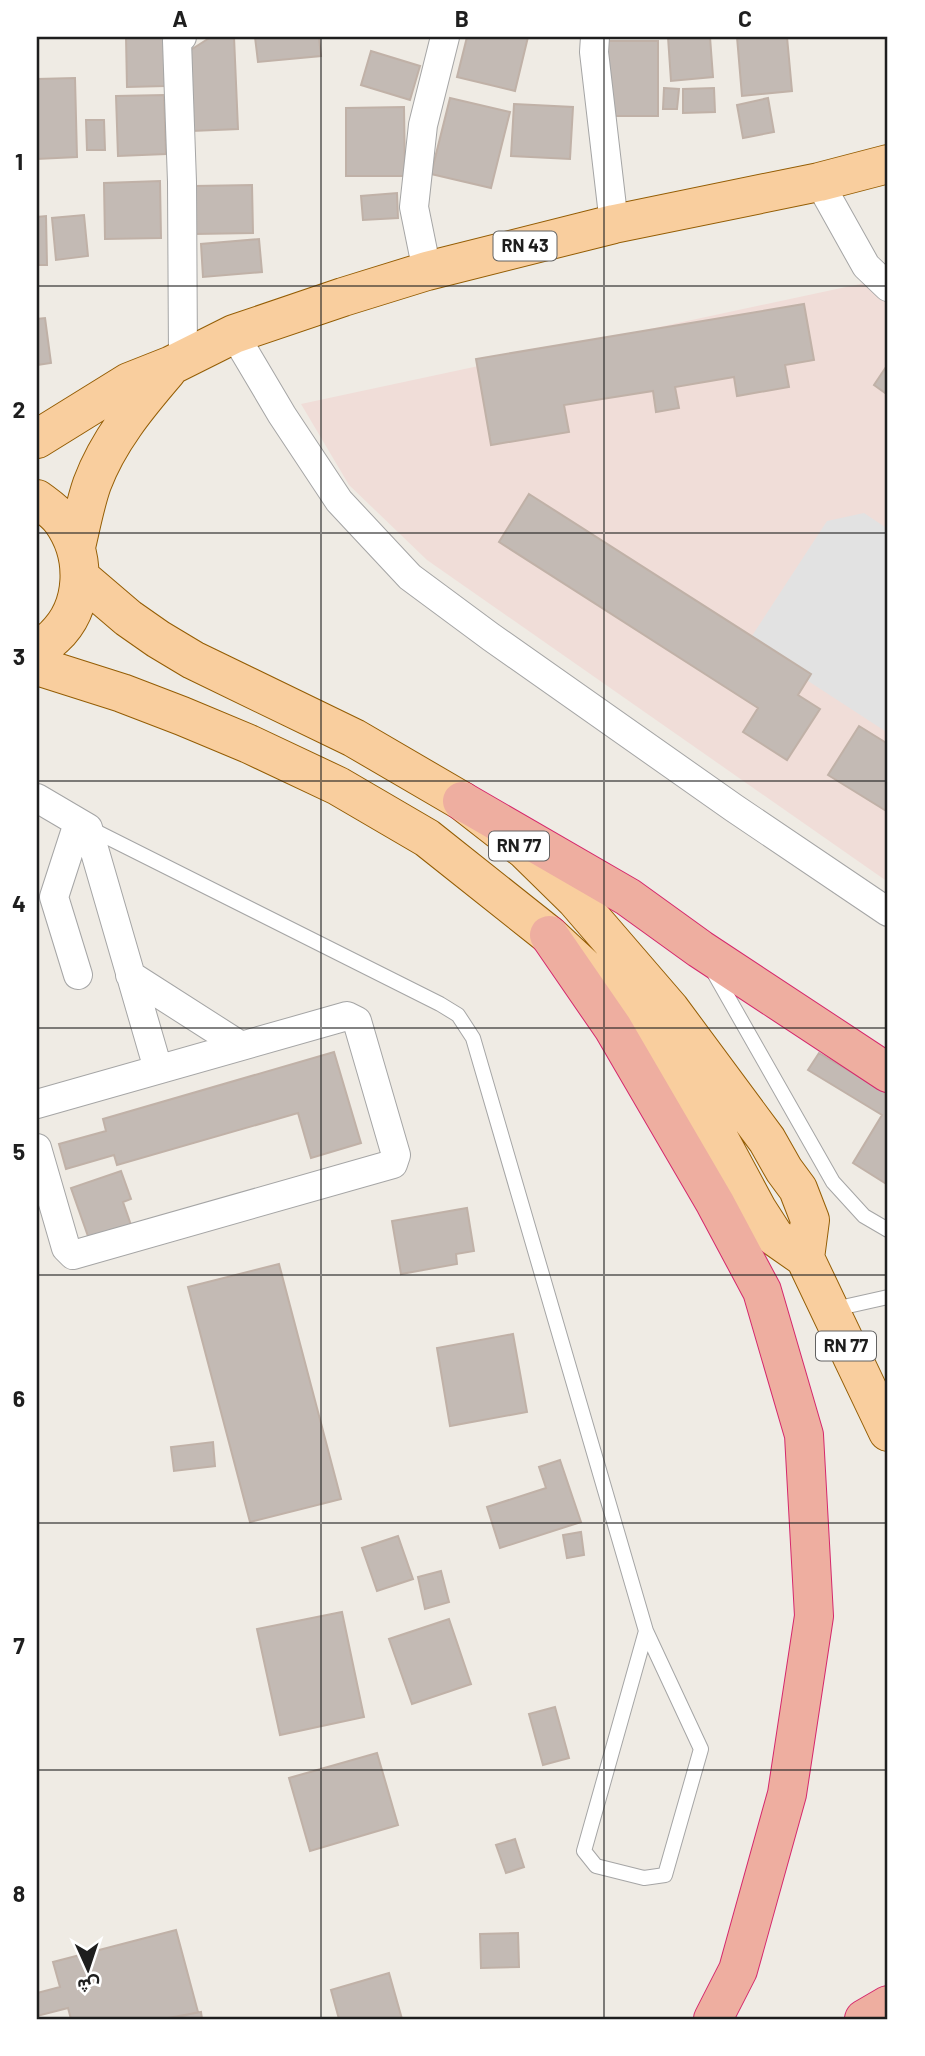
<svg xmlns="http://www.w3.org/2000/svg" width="925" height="2056" font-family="Barlow,Vazirmatn,sans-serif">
  <rect width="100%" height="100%" fill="#efebe4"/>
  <path fill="#f0ddd8" d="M888,278v604l-461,-322 -78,-75 -48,-81z"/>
  <path fill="#e2e2e2" d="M864,513l24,16v204l-140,-91 79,-121z"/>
  <path fill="#c3bab4" stroke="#c0b1a7" stroke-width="2" d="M126,37h38l1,49 -38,1z
    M211,37h23l4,92 -46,2 -3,-80z
    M255,37h64l2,19 -63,6z
    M467,37h61l-13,54 -58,-14z
    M668,37h42l3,40 -42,4z
    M737,37h50l5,54 -50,5z
    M601,41h57v75h-56z
    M371,51l49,15 -10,34 -49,-15z
    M75,78l2,79 -40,2v-80z
    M664,88l15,1 -2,20h-14z
    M714,88l1,24 -32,1v-24z
    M164,95l2,59 -48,2 -2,-60z
    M450,98l60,14 -19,76 -60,-14z
    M768,98l6,34 -31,6 -6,-33z
    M514,104l59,3 -3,52 -59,-3z
    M404,107l1,69h-59v-68z
    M86,120h18l1,30h-18z
    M160,181l1,57 -56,1 -1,-56z
    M252,185l1,48 -58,1 -1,-48z
    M397,193l1,25 -35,2 -2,-24z
    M84,215l4,41 -32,4 -4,-42z
    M46,216l1,49h-10v-48z
    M259,239l3,33 -59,5 -2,-33z
    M804,304l10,56 -29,5 4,22 -52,9 -3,-19 -59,10 4,21 -23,4 -3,-21 -89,14 5,27 -78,13 -15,-86z
    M45,318l6,45 -14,2v-46z
    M888,364v31l-14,-10z
    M529,494l282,180 -13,21 22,14 -33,51 -44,-28 15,-24 -259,-166z
    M859,726l29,18v68l-60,-37z
    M334,1052l27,91 -50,15 -13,-45 -181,52 -3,-10 -48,14 -7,-25 47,-13 -3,-12z
    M819,1053l69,41v91l-35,-22 29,-48 -74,-45z
    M121,1171l10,28 -8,3 8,23 -42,14 -18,-51z
    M467,1208l7,43 -18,3 1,10 -56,10 -9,-53z
    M279,1264l62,235 -91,23 -62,-235z
    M513,1334l14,78 -77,14 -13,-78z
    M213,1442l2,24 -41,5 -3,-24z
    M560,1460l21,62 -81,26 -13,-41 59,-19 -7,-21z
    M581,1532l3,23 -17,3 -4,-23z
    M398,1536l15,43 -36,12 -15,-43z
    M441,1571l8,31 -24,7 -7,-32z
    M342,1612l22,105 -84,18 -23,-106z
    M449,1619l22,65 -59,20 -23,-65z
    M555,1707l14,51 -26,7 -14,-51z
    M377,1753l21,72 -88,26 -21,-73z
    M515,1839l9,28 -18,6 -10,-28z
    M176,1930l22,82 -27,7h-100l-3,-11 -31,8v-23l23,-6 -7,-25z
    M518,1933l1,34 -38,1 -1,-34z
    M389,1973l13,46h-63l-8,-29z
    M201,2012l1,7h-39z"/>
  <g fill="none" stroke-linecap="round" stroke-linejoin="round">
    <g stroke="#a5a5a5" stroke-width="16">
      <path id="service" d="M89,828l351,176 18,11 15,23 173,593 -62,220 12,15 48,12 21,-3 36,-126 -55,-118
        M713,971l120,211 31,34 24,14
        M830,1310l58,-13"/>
    </g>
    <g stroke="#a5a5a5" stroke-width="30">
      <path id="minor" d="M182,37l-5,4 5,141 1,177
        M595,37l-1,15 20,172
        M819,182l47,84 22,21
        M427,271l-13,-64 9,-82 22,-88
        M234,334l48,81 57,86 71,76 81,60 243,171 154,104
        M37,798l51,30 70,241
        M78,823l-24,74 24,78
        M130,975l111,71
        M37,1104l310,-88 10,5 39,134 -3,9 -320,91 -7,-7 -29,-100"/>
    </g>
    <g stroke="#945d04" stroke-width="40">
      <path id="primary" d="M37,439l92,-57 43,-17 62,-31 109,-37 84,-26 187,-47 205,-42 69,-18
        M37,499c8,6 19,13 25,22 25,35 24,86 -8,116 -6,5 -10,11 -17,14
        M76,547c5,-21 9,-43 16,-63 16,-43 45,-78 75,-113
        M80,577l48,41 30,21 35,21 161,78 108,63 63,49 51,50 94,109 97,131 17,30 14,19 12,31 -5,38
        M37,666l85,27 60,23 67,28 89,42 89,52 122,97 100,93 64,99 44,82 18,28 30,21 83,174"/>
    </g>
    <g stroke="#d5286c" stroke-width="40">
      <path id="trunk" d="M462,801l166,96 72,52 188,124
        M549,935l64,93 102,175 47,88 42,144 10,181 -27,178 -49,176 -25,49
        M864,2019l24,-14"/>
    </g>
    <use href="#service" stroke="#fff" stroke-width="14"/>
    <use href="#minor" stroke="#fff" stroke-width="28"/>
    <use href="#primary" stroke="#f9ce9e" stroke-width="38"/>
    <use href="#trunk" stroke="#eeaea0" stroke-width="38"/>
  </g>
  <path fill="none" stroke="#1e1e1e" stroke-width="2" stroke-opacity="0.55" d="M321,37v1982M604,37v1982M37,286h851M37,533h851M37,781h851M37,1028h851M37,1275h851M37,1523h851M37,1770h851"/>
  <g text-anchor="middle" stroke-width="6" stroke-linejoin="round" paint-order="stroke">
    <g fill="#fff" stroke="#626262" stroke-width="2">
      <rect x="493.5" y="231.5" width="63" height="29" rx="5"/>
      <rect x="489" y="831.5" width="60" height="29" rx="5"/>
      <rect x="816" y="1331.5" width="60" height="29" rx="5"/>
    </g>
    <g font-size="18" font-weight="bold" fill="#1e1e1e">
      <text x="525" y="252">RN 43</text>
      <text x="519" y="852">RN 77</text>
      <text x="846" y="1352">RN 77</text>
    </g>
  </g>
  <rect width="925" height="2056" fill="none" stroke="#ffffff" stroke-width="77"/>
  <g transform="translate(88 1969) rotate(177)" stroke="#ffffff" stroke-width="5" paint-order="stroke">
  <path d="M0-5L12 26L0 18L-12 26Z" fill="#1e1e1e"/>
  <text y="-10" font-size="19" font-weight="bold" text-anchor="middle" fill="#1e1e1e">ش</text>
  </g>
  <rect x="38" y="38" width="848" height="1980" fill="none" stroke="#1e1e1e" stroke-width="2.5"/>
  <g font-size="23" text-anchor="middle" font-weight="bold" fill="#1e1e1e">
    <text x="180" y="27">A</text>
    <text x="462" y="27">B</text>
    <text x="745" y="27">C</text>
    <text x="19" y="170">1</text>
    <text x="19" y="418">2</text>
    <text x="19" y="665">3</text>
    <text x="19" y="912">4</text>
    <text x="19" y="1160">5</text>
    <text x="19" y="1407">6</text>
    <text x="19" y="1654">7</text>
    <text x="19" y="1902">8</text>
  </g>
</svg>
